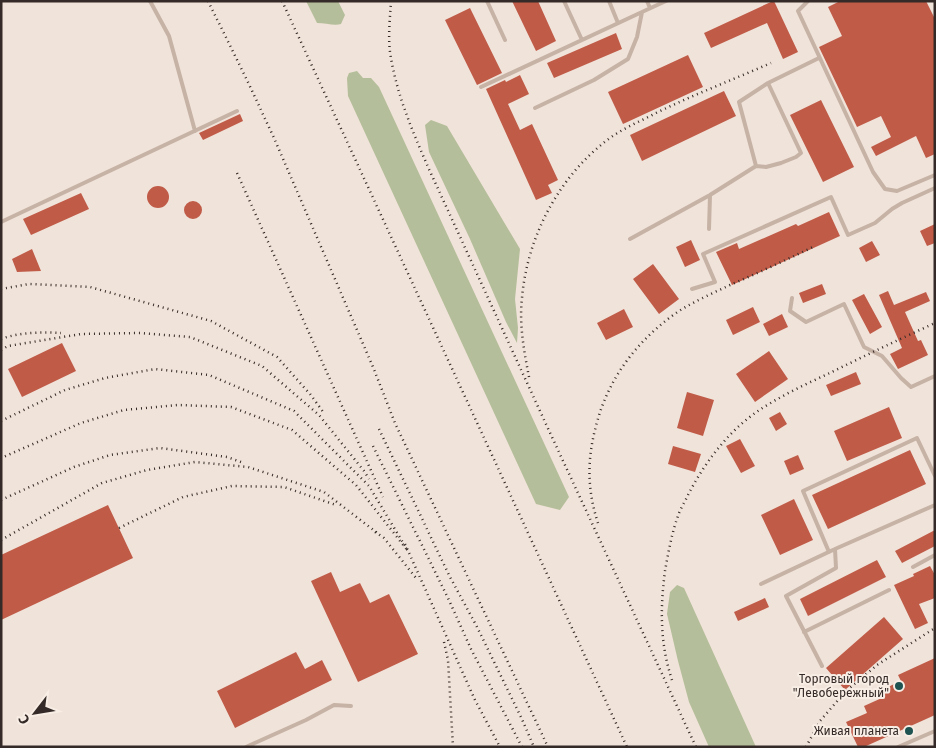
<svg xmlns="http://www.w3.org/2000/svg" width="936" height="748" font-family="'Fira Sans',sans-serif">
  <rect width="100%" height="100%" fill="#f0e3d9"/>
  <path fill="#b5be9a" d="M306,1h32l7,14 -4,9c-6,2 -16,-1 -24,-1z
    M357,71l6,7h8l8,9 190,410 -9,13 -24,-6 -188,-408 -1,-18 2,-5z
    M431,120l16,6 73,123 -5,50 3,29 -1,15 -11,-21 -36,-83 -41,-87 -4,-27z
    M677,585l7,3 72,159h-47l-20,-45 -11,-41 -11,-47 3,-22z"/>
  <path fill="#c05b48" d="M512,1h26l18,40 -20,10z
    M773,1h1l24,51 -15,7 -16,-36 -56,25 -7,-15z
    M840,1h86l9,18v135l-9,4 -10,-22 -40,20 -5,-9 20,-10 -10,-21 -24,11 -38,-80 23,-11 -14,-29z
    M470,8l32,65 -25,12 -32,-65z
    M616,33l6,16 -68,29 -7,-15z
    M688,55l15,32 -80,37 -15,-32z
    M520,75l9,19 -21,10 12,26 12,-6 26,56 -10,5 4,8 -16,7 -50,-111 19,-9 1,2z
    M724,91l12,25 -94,45 -12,-26z
    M821,100l33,67 -31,15 -33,-67z
    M240,114l3,7 -40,19 -4,-7z
    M147 197a11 11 0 1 1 22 0a11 11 0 1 1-22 0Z
    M81,193l8,16 -58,26 -8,-16z
    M184 210a9 9 0 1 1 18 0a9 9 0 1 1-18 0Z
    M829,212l11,24 -108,49 -16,-33 21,-9 2,6 57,-25 2,2z
    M935,224v19l-8,3 -7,-15z
    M691,240l9,20 -15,7 -9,-20z
    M872,241l8,14 -14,7 -7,-14z
    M32,249l9,22 -24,1 -5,-13z
    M653,264l26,35 -20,15 -26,-35z
    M822,284l4,10 -23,9 -4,-10z
    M888,291l6,14 32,-13 4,9 -25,11 13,29 3,-1 7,15 -30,14 -8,-15 12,-6 -23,-53z
    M864,294l18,33 -12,7 -18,-34z
    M753,307l7,15 -27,13 -7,-15z
    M624,309l9,18 -27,13 -9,-17z
    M782,314l6,13 -19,9 -6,-12z
    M62,343l14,28 -54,26 -14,-28z
    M769,351l19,28 -33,23 -19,-28z
    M856,372l5,12 -30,12 -5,-11z
    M687,392l27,8 -11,36 -26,-8z
    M889,407l13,31 -55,23 -13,-30z
    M780,412l7,12 -11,7 -7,-13z
    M740,439l15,27 -14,7 -15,-27z
    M673,446l28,8 -6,18 -27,-8z
    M910,450l16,34 -98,45 -16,-34z
    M798,455l6,14 -14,6 -6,-14z
    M794,499l19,41 -33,15 -19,-40z
    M108,505l25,53 -132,62v-65z
    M935,530v16l-33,17 -7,-12z
    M877,560l9,17 -78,39 -8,-17z
    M930,566l5,9v23l-16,6 9,19 -13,6 -21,-44 20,-9 -1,-2z
    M331,572l9,20 20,-9 10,20 19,-9 29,60 -60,28 -47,-101z
    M765,598l4,9 -31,14 -4,-9z
    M884,617l19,22 -58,51 -19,-22z
    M296,652l9,17 17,-9 10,20 -97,48 -18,-37z
    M935,658v57l-71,32h-6l-12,-25 21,-9 -3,-7 20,-9 -3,-7 20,-9 -3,-6z"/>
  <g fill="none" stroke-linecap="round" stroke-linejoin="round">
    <path stroke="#c7b2a6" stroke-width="4" d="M150,1l19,35 26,95
      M487,1l18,39
      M564,1l18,39
      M609,1l9,22
      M647,1l3,7
      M808,1l-10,10 75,161 12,17 12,2 38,-16
      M481,87l161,-75
      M535,108l59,-28 34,-21 9,-22 5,-25 24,-11
      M756,166l-17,-64 29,-19 51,-25
      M1,222l236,-111
      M709,229l1,-34
      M630,239l80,-44 46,-29 10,1 15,-4 15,-6 5,-4 -33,-70
      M692,289l23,-7 -12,-28 128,-57 17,38 27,-12 17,-14 10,-6 33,-15
      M792,298l-2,13 16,11 38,-18 20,43 18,9 19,22 10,9 24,-11
      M829,552l-26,-61 114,-53 18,38
      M913,567l22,-12
      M761,584l74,-35 100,-44
      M804,632l85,-42
      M822,666l-36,-70 50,-28 -1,-19
      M246,747l60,-27 28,-15 17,1
      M898,747l37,-16"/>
    <path stroke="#342a27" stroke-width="2.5" stroke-dasharray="1 4" stroke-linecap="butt" d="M208,1l39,79 27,58 99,229 22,56 153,324
      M282,1l345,746
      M391,1c-1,17 -3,35 -1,51 6,41 22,78 38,115l123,268 145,312
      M237,173l146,324
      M1,289l28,-5 61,3 121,34 66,36 33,37 14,19
      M1,339c19,-7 41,-7 60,-6
      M1,350l7,-4 73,-12 59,-1 50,4 72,29 57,49 45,56 5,8
      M529,377c-5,-26 -10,-53 -7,-79 5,-60 36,-120 84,-157 15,-12 33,-19 50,-28 37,-18 76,-33 115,-50
      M1,421l64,-31 40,-12 50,-9 54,6 85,36 75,75 39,65 -52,-66 -64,-55 -61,-23 -53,-2 -54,5 -43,13 -80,35
      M379,429l71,148 26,48 45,92 13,30
      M373,446l75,152 23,51 51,98
      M1,500l73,-33 36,-12 50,-7 67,9 14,5
      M598,523c-11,-33 -11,-64 -2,-97 12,-48 42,-87 83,-115 16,-10 34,-18 51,-26 28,-12 56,-25 83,-38
      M119,528l64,-31 49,-11 52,1 52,18
      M375,532l9,6 32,40
      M1,540l101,-57 45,-13 48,-8 53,5 76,25 56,43
      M405,544l70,156 25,47
      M444,642l4,18 5,87
      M672,680c-12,-36 -12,-71 -7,-109 3,-17 7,-39 13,-55 2,-7 7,-14 10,-21 16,-31 38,-61 67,-82 23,-16 51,-29 77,-41 34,-17 68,-33 103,-49
      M806,747l14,-26 25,-29 32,-27 58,-37"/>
  </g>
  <g fill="#1e5352" stroke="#f8eee5" stroke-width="2">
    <circle cx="899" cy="686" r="5"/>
    <circle cx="909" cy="731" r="5"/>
  </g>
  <g text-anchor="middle" stroke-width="4" stroke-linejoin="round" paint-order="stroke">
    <g font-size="12" fill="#342a27" stroke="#f8eee5" text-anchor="end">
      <text x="889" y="683">Торговый город<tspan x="889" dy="14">"Левобережный"</tspan></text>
      <text x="899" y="735">Живая планета</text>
    </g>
  </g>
  <rect width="936" height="748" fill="none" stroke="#342a27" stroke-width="5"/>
  <g transform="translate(35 713) rotate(239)" stroke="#f8eee5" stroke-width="4" paint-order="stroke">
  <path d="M0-4L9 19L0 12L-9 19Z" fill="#342a27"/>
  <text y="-8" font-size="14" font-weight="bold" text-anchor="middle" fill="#342a27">С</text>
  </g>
</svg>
